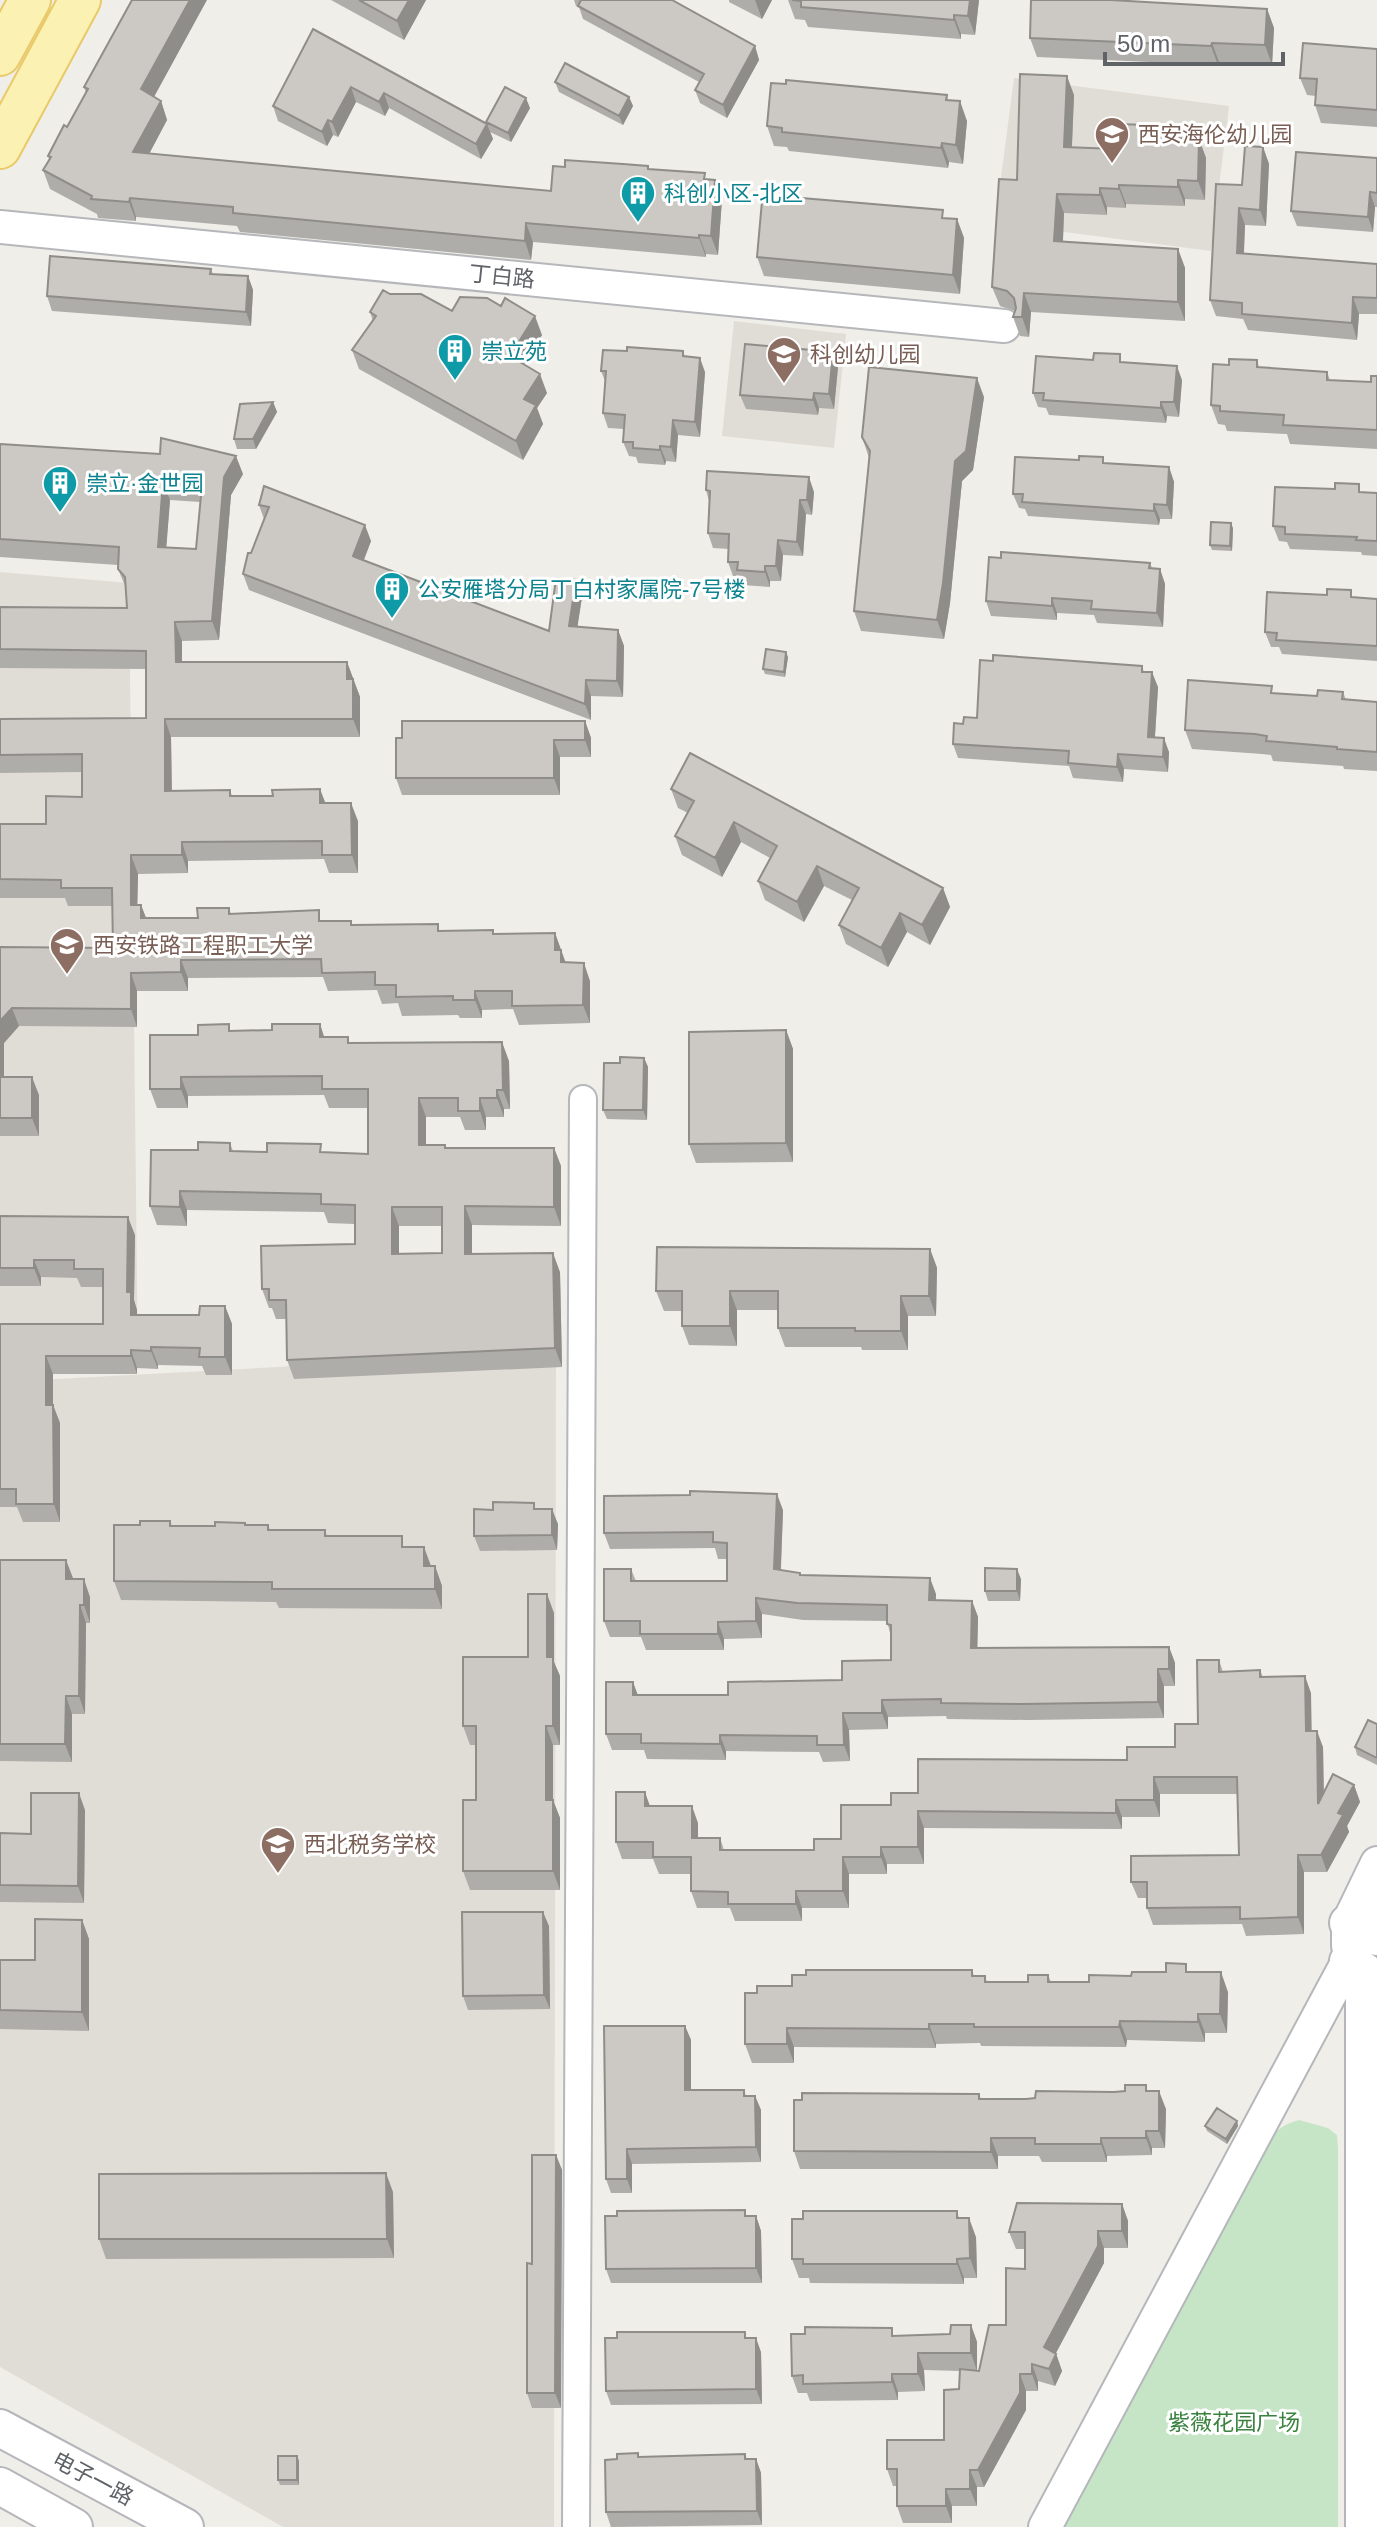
<svg xmlns="http://www.w3.org/2000/svg" width="1377" height="2527" font-family="Arial,'Noto Sans SC',sans-serif">
  <rect width="100%" height="100%" fill="#f0eee8"/>
  <path fill="#e0ddd6" d="M1014,78l215,28 -18,145 -216,-28z
    M734,321l112,13 -12,114 -112,-12z
    M0,572l129,11 9,785 -138,6z
    M556,1352l-2,1175h-271l-283,-160v-985z"/>
  <path fill="#c6e5c7" d="M1299,2120l29,8 9,7 1,13v379h-278l198,-371c13,-19 17,-29 41,-36z"/>
  <g fill="none" stroke-linecap="round" stroke-linejoin="round">
    <g stroke="#b5b7bb" stroke-width="30">
      <path id="minor" d="M576,2527l7,-1428"/>
    </g>
    <g stroke="#b5b7bb" stroke-width="36">
      <path id="tertiary" d="M0,227l1004,99
        M1348,1946v-23l29,-60
        M1045,2527l303,-566 29,-46"/>
    </g>
    <g stroke="#b4b6bb" stroke-width="40">
      <path id="secondary" d="M1348,1923l29,14
        M1348,1961l16,10v556
        M0,2428l185,99
        M0,2486l74,41"/>
    </g>
    <g stroke="#e9c968" stroke-width="44">
      <path id="primary" d="M0,55l30,-55
        M0,148l80,-148"/>
    </g>
    <use href="#minor" stroke="#fff" stroke-width="26"/>
    <use href="#tertiary" stroke="#fff" stroke-width="32"/>
    <use href="#secondary" stroke="#fff" stroke-width="36"/>
    <use href="#primary" stroke="#faf1b3" stroke-width="40"/>
  </g>
  <path fill="#afada9" fill-rule="evenodd" d="M331,0h95l-22,40z
    M574,0h98l83,46 4,14 -32,58 -27,-15 -5,-13 4,-8 -116,-63 -4,-12 -3,-1z
    M729,0h43l-10,19 -33,-17z
    M788,0h191l-4,35 -14,-1v5l-153,-12 -3,-7 -10,-1z
    M1267,9l7,19 -2,37 -53,-3 -1,3 -181,-8 -7,-19z
    M313,29l174,95 -1,-2 44,-14 -19,34 -21,-10 3,7 -12,20 -92,-51 -4,8 -29,-14 -18,35 -5,-2 -6,11 -49,-25 -5,-15z
    M1377,49v78l-56,-4 -6,-18 1,-9 -9,-1 -7,-17z
    M555,82l74,15 4,9 -10,19 -64,-33z
    M84,87l70,10 7,4 6,19 -18,34 402,37 14,-24 84,2 58,11 15,19 -4,56 -12,-1v3l-173,-15 -2,18 -291,-28 -3,-6 -101,-9v4l-38,-3 -1,-4 -47,-25 -7,-19 6,-10 -1,-4 19,-29 19,-34z
    M947,95l1,5 19,21 -4,43 -14,-2 -1,6 -159,-17 -2,-4 -13,-1 -7,-20z
    M1074,95l-2,52 44,2 36,-12 47,2 7,19 -1,42 -20,-1v7l-59,-2v4l-19,-1v8l-43,-2 -1,29 115,7 7,19v53l-154,-9 -2,25 -9,-1 -7,-19 2,-6 -15,-5 -8,-19 25,-107z
    M1263,147l6,17 -3,62 -21,-1 -1,29 133,10v50h-18l-2,26 -109,-10 -5,-11 -27,-3 -6,-16 32,-115z
    M1377,158v49h-2l-2,25 -76,-6 -6,-15z
    M945,218l12,1 7,19 -4,56 -196,-18 -7,-19z
    M211,269l2,5 35,2 5,14 -2,36 -199,-15 -5,-15z
    M390,294l152,41 -18,30 23,28 -10,15 6,16 -20,36 -164,-91 -7,-19 21,-29 -3,-9z
    M627,351h56l2,6 20,15 -5,65 -22,-2 -2,27 -10,-1 -1,4 -27,-2 -2,-6 -7,-1 -6,-14 1,-13 -16,-1 -5,-15 2,-32 -4,-10z
    M1257,360l2,7 68,5 3,8 41,2 6,-6v73l-87,-5 -3,-10 -60,-3 -2,-6 -7,-1 -7,-19 18,-40z
    M1123,362l59,18 -3,37 -12,-1 -1,7 -117,-8 -3,-7 -8,-1 -5,-14z
    M838,367l-4,42 -15,-1 -1,7 -72,-6 -6,-14z
    M984,397l-11,73 -11,11 -12,122 -6,36 -83,-8 -7,-20 15,-153 -7,-21z
    M273,402l4,10 -21,37h-19l-3,-10z
    M0,444l243,30 -12,21 -12,145 -37,1v21h165l13,35v40h-189l1,54 58,-1 2,6 93,7 33,18v52h-29l-5,-14 -136,2v12l-50,1 -1,31h4l5,13h52l31,-10 2,6 92,7h28l1,4 143,9 60,-1 10,29 25,19v42l-71,2 -6,-16 -31,1v8h-22l-2,-3 -56,1 -4,-13 -16,1 -5,-14 -49,1 -5,-14 -135,1v13h-51v36l-118,-1 -15,17v34l35,18v41h-39v-189l113,1 -1,-42h-44l-3,-8h-65v-74h46l36,-27v-25l-82,1v-54l146,-1v-49l-146,-1v-61l127,1 -1,-20 -8,-19v-4l-118,-8zM170,500l30,2 -4,47 -30,-2z
    M1106,463l63,4 5,15 -2,37h-12l-1,6 -131,-9 -3,-7 -6,-1 -6,-14z
    M264,486l107,55 -7,19 185,71 27,-51 6,17 -5,30 41,3 6,16 -1,51 -32,-1v24l-342,-130 -6,-16 21,-55 -5,-14z
    M706,490l108,2 -2,23 -6,-1 -3,42 -20,-1 -2,26h-11v6l-28,-2 -3,-8 -6,-1 -5,-14 1,-13 -16,-1 -5,-15 1,-32z
    M1362,492l15,1v63l-15,-1 -1,-3 -71,-3 -3,-7 -8,-1 -6,-15z
    M1233,528l-1,23 -20,-1 -2,-5z
    M1150,563l2,5 8,1 5,15 -2,43 -66,-4 -3,-8 -37,-2v7l-66,-4 -5,-15z
    M1354,598l23,1v62l-95,-7 -3,-7h-8l-6,-15z
    M788,657l-3,20 -20,-3 -2,-5z
    M1142,666l2,6 14,15 -3,50 14,15 -1,20 -44,-3 -1,13 -50,-4 -4,-12 -111,-8 -5,-14 10,-20 14,-6z
    M1343,692l3,8 31,2v69l-33,-2 -1,-3 -70,-5 -2,-6 -9,-1 -70,-5 -7,-19 89,-37 43,3z
    M585,721l6,17v19h-31v38h-158l-6,-17z
    M671,789l272,99 7,19 -20,38 -23,-13 -19,35 -42,-23 -7,-19 13,-25 -28,-14 -20,36 -39,-22 -7,-19 12,-23 -29,-16 -19,35 -40,-22 -7,-19 13,-23 -10,-5z
    M320,1024l4,13 26,6 159,18 1,48h-6v8h-18v13h-21l-5,-13h-34v28l20,3h108l7,18v60l-89,-1v29l88,18 2,95 -268,12 -7,-19 -1,-41h-10l-4,-11h-3l-7,-19 93,-45v-20l-27,-1 -4,-11 -137,-2v16l-30,-1 -7,-19 48,-56 32,-7 3,8 135,3v-46h-39l-5,-13 -136,1v12h-31l-7,-19 48,-54 33,-4 41,-1zM399,1226h43v27l-43,1z
    M786,1030l7,19v113l-97,1 -7,-19z
    M644,1058l4,9 -1,53 -40,-1 -4,-9 17,-47z
    M0,1216l135,19 -1,65 3,10v5h62l26,-9 7,18v51h-26l-4,-9 -44,-1v4l-21,-1v6h-84v31l7,18v99h-37l-6,-15h-17v-183h103v-37h-22l-4,-9 -36,-1v9h-41z
    M930,1249l7,19 -1,48h-28v34h-46l-1,-3h-76l-7,-19v-18h-41v36l-48,-1 -7,-19v-15h-18l-8,-20z
    M536,1509l22,15 -1,26 -77,1 -6,-15z
    M783,1510l-2,60 20,6 135,18v6l36,1 6,16 -1,31 192,-1 6,16v23h-11v32l-136,2 -81,-1 -1,-3 -58,1v12l-39,1 1,31 -27,1 -4,-10 -93,-1v9l-79,-1 -3,-9h-32l-6,-16 27,-52 4,13h91l114,-15 49,-20v-23l-4,-16 -84,-1 -41,-6v24l-38,1v11h-78l-5,-13h-31l-6,-16 27,-52 5,12h91v-22h-9l-3,-11 -105,1 -6,-16z
    M170,1521l2,5 96,-1 2,5h55l2,6 80,11 24,19h4l7,20v23l-163,-1 -3,-6 -155,-2 -7,-19 26,-56z
    M0,1560l73,19 17,18v26h-4l-1,91h-13v48l-72,-1z
    M1021,1579l-1,22h-32l-3,-10z
    M554,1613v49l6,14v69h-7v55l7,18v72h-90l-7,-19 13,-71v-55h-6l-7,-19 65,-69z
    M1219,1660l4,12 37,-2 3,7 48,16v38l12,16 1,46 30,-8 6,17 -13,24 2,6 -22,40h-23v62l-58,2 -4,-12 -89,1 -6,-17v-10h-9l-7,-16 108,-27 -2,-61h-77v23h-38v12l-198,-1v36h-37v10h-38v34h-47v13h-67l-5,-13h-33l-6,-17v-17h-32l-6,-15h-31l-6,-17 34,-36 48,17v15h22l4,12h90l27,-11 50,-34 27,-12 209,-33 48,-13 23,-23z
    M1377,1724v41l-20,-10 -2,-8z
    M85,1810l-1,93 -84,-1v-69l31,1z
    M82,1920l7,19v92l-89,-2v-69h35z
    M549,1926l1,83 -82,1 -5,-14z
    M972,1970l2,6h11l2,6h41l20,-7 3,7h38l42,-6 59,-4 38,20 -1,41h-22v9l-78,-2 -1,7 -145,-1 -1,-3 -44,1v4l-142,-1v16h-42l-7,-19 12,-51 35,-7z
    M685,2026l6,14v50h53l2,6h9l6,14v52l-129,2v29h-21l-5,-14z
    M1148,2091l18,18 -1,39h-13v7l-45,1v6h-65l-3,-6h-41v13h-198l-6,-18 185,-57 2,5h45z
    M1237,2121l1,5 -11,18 -20,-13 -2,-5z
    M556,2155l6,15 -1,238h-29l-5,-15 5,-129z
    M393,2192l1,66 -288,1 -7,-20z
    M1122,2204l6,17v27h-24v15l-48,90 6,18 -7,15 -17,-5v10h-12v19l-42,77h-7v19h-25v17h-49l-6,-17v-20h-4l-6,-17 57,-29 15,-51 1,-18 -36,-1 1,21 -27,1v8l-88,1 -3,-8h-9l-6,-17 103,-40 55,-2 21,-9 6,17v29h2l27,-46 19,-56v-20h-9l-7,-17z
    M957,2211l2,7 17,19 1,41h-13v6l-154,-1 -1,-5h-10l-7,-19z
    M747,2216h9l5,15 1,52h-151l-5,-14z
    M747,2338l14,14 1,52 -151,1 -5,-14z
    M745,2454l2,5h9l5,14 1,52 -151,2 -5,-15 33,-55z
    M297,2456l2,5v24h-19l-2,-5z"/>
  <path fill="#8f8d89" d="M190,0h17l-59,108 -7,-19z
    M409,0h17l-22,40 -7,-19z
    M755,0h17l-10,19z
    M970,0h9l-4,35 -7,-19z
    M1267,9l7,19 -2,37 -7,-20z
    M954,15l7,19v5l-7,-19z
    M1212,43l7,19 -1,3 -7,-19z
    M755,46l4,14 -32,58 -4,-13z
    M1067,76l7,19 -3,71 -7,-19z
    M351,87l5,15 -18,35 -6,-15z
    M384,93l5,15 -4,8 -6,-14z
    M629,97l4,9 -10,19 -4,-9z
    M526,98l4,10 -19,34 -3,-9z
    M161,101l6,19 -27,51 -7,-19z
    M960,101l7,20 -4,43 -7,-19z
    M328,120l5,15 -6,11 -5,-14z
    M487,124l6,15 -12,20 -5,-15z
    M1148,125l7,19 -7,-7z
    M1199,139l7,19 -1,42 -7,-19z
    M942,143l7,19 -1,6 -7,-20z
    M1263,147l6,17 -3,62 -6,-16z
    M715,180l7,19 -4,56 -7,-19z
    M1178,180l7,19v7l-7,-19z
    M1119,185l7,19v4l-7,-19z
    M1100,188l7,19v8l-7,-20z
    M1370,192l5,15 -2,25 -5,-15z
    M1057,194l7,19 -2,48 -8,-20z
    M130,198l6,19v4l-7,-19z
    M1239,208l6,17 -2,44 -6,-16z
    M957,219l7,19 -4,56 -7,-19z
    M526,223l7,19 -2,18 -6,-19z
    M699,235l7,19v3l-7,-19z
    M1178,249l7,19v53l-7,-19z
    M248,276l5,14 -2,36 -5,-14z
    M1024,293l7,19 -2,25 -7,-20z
    M1353,297l6,17 -2,26 -5,-17z
    M535,316l7,19 -25,41 -7,-20z
    M833,352l5,15 -4,42 -5,-15z
    M700,358l5,14 -5,65 -5,-15z
    M1177,366l5,14 -3,37 -5,-15z
    M540,374l7,19 -10,15 6,16 -20,36 -7,-19 8,-42z
    M977,378l7,19 -11,73 -11,11 -12,122 -6,36 -7,-19 18,-159z
    M814,393l5,15 -1,7 -5,-15z
    M273,402l4,10 -21,37 -3,-10z
    M1161,402l6,14 -1,7 -5,-15z
    M673,420l5,15 -2,27 -5,-15z
    M660,446l6,15 -1,4 -5,-15z
    M236,456l7,18 -12,21 -12,145 -7,-19 12,-144z
    M1169,467l5,15 -2,37 -5,-14z
    M809,477l5,15 -2,23 -5,-15z
    M163,482l7,18 -5,65 -7,-18z
    M800,500l6,14 -3,42 -6,-14z
    M1154,504l6,15 -1,6 -5,-14z
    M1231,523l2,5 -1,23 -2,-5z
    M365,525l6,16 -12,31 -6,-16z
    M778,540l5,15 -2,26 -5,-15z
    M765,566l5,15v6l-5,-15z
    M1160,569l5,15 -2,43 -6,-14z
    M576,580l6,17 -7,46 -6,-17z
    M1052,598l5,15v7l-5,-14z
    M175,622l7,19v40l-6,-19z
    M618,630l6,16 -1,51 -6,-16z
    M786,652l2,5 -3,20 -1,-5z
    M347,662l13,35v40l-7,-18 -6,-40z
    M1152,672l6,15 -4,64 -6,-14z
    M586,680l5,16v24l-6,-16z
    M165,719l6,18 1,72 -7,-18z
    M585,721l6,17v19l-6,-17z
    M1164,738l5,14 -1,20 -5,-15z
    M554,740l6,17v38l-6,-17z
    M1118,754l6,15 -1,13 -6,-15z
    M320,789l7,18 -7,-4z
    M351,803l7,18v52l-6,-18z
    M734,822l7,20 -19,35 -7,-19z
    M182,842l6,19v12l-6,-18z
    M131,855l7,19 -1,49 -6,-18z
    M817,866l7,20 -20,36 -7,-20z
    M943,888l7,19 -20,38 -8,-20z
    M141,905l7,18 -7,-5z
    M900,913l7,19 -19,35 -7,-19z
    M555,933l13,36v12l-13,-31z
    M181,960l7,18v13l-7,-19z
    M584,963l6,18v42l-7,-18z
    M131,973l6,18v36l-6,-18z
    M475,991l7,19v8l-7,-18z
    M12,1008l7,18 -15,17v52l-4,-9v-65z
    M320,1024l6,19 -6,-6z
    M786,1030l7,19v113l-7,-19z
    M502,1042l7,19 1,48 -7,-19z
    M644,1058l4,9 -1,53 -4,-10z
    M32,1077l7,18v41l-7,-18z
    M181,1077l7,19v12l-7,-19z
    M497,1090l7,19v8l-7,-19z
    M419,1098l7,19v47l-7,-19z
    M480,1098l6,19v13l-6,-19z
    M554,1148l7,18v60l-7,-19z
    M180,1191l7,19v16l-7,-19z
    M465,1206l7,19v48l-7,-19z
    M392,1207l7,19v47l-7,-19z
    M128,1217l7,18 -1,65 3,10v23l-6,-18 -4,-23z
    M930,1249l7,19 -1,48 -7,-20z
    M553,1253l7,19 2,95 -7,-19z
    M34,1260l7,17v9l-7,-18z
    M730,1291l7,19v36l-7,-20z
    M901,1296l7,20v34l-7,-19z
    M225,1306l7,18v51l-7,-18z
    M151,1347l7,18v4l-7,-18z
    M131,1350l6,18v6l-6,-18z
    M46,1356l7,18v49l-7,-18z
    M53,1405l7,18v99l-6,-18z
    M777,1494l6,16 -3,76 -6,-17z
    M552,1509l6,15 -1,26 -5,-15z
    M424,1547l7,19h-7z
    M66,1560l7,18v19l-7,-18z
    M435,1566l7,20v23l-7,-20z
    M1017,1569l4,10 -1,22 -3,-10z
    M930,1578l6,16 -1,23 -6,-17z
    M84,1579l6,18v26l-6,-18z
    M547,1594l7,19v49l6,14v69l-7,-19 -6,-69z
    M756,1598l6,16v24l-6,-17z
    M972,1601l6,16 -1,48 -6,-17z
    M80,1605l6,18 -1,91 -6,-18z
    M718,1622l6,17v11l-6,-16z
    M1169,1647l6,16v23l-6,-17z
    M1158,1669l6,17v32l-6,-16z
    M1305,1676l6,17 1,54 -6,-16z
    M633,1682l6,16 -6,-3z
    M66,1696l6,18v48l-7,-18z
    M882,1700l6,17v12l-6,-16z
    M843,1713l6,17 1,31 -6,-16z
    M546,1726l7,19v73l-7,-18z
    M1317,1731l6,16 1,74 -6,-17z
    M720,1735l6,16v9l-6,-16z
    M1154,1777l6,17v23l-6,-17z
    M1354,1785l6,17 -13,24 2,6 -22,40 -6,-17 17,-42z
    M645,1792l6,17 -6,-3z
    M79,1793l6,17 -1,93 -6,-17z
    M553,1800l7,18v72l-7,-19z
    M1116,1800l6,17v12l-6,-16z
    M692,1806l6,17v32l-6,-17z
    M918,1811l6,17v36l-6,-17z
    M881,1847l6,17v10l-6,-17z
    M1298,1855l6,17v62l-6,-17z
    M843,1857l6,17v34l-6,-17z
    M796,1891l6,17v13l-6,-17z
    M543,1912l6,14 1,83 -6,-14z
    M82,1920l7,19v92l-7,-19z
    M1221,1972l7,20 -1,41 -7,-19z
    M1198,2014l7,19v9l-7,-20z
    M1120,2021l7,19 -1,7 -7,-20z
    M929,2024l7,20v4l-7,-19z
    M685,2026l6,14v65l-6,-15z
    M787,2028l7,19v16l-7,-19z
    M1159,2091l7,18 -1,39 -6,-17z
    M755,2096l6,14v52l-5,-15z
    M1237,2121l1,5 -11,18 -1,-5z
    M1146,2131l6,17v7l-6,-17z
    M991,2138l7,18v13l-7,-17z
    M1101,2138l6,18v6l-6,-18z
    M627,2149l5,15v29l-5,-14z
    M556,2155l6,15 -1,238 -6,-15z
    M386,2173l7,19 1,66 -7,-19z
    M1122,2204l6,17v27l-6,-17z
    M756,2216l5,15 1,52 -6,-15z
    M969,2218l7,19 1,41 -7,-20z
    M1098,2231l6,17v15l-54,101 -6,-17z
    M957,2259l7,19v6l-7,-20z
    M971,2325l6,17v29l-6,-18z
    M756,2338l5,14 1,52 -6,-15z
    M918,2353l6,17 1,21 -7,-17z
    M1056,2354l6,17 -7,15 -6,-17z
    M1032,2364l6,17v10l-6,-17z
    M892,2374l6,18v8l-6,-18z
    M1020,2374l6,17v19l-42,77 -6,-17z
    M297,2456l2,5v24l-2,-5z
    M756,2459l5,14 1,52 -5,-14z
    M970,2470l7,17v19l-7,-17z
    M946,2489l6,17v17l-6,-17z"/>
  <path fill="#ccc9c4" stroke="#8f8d89" stroke-width="2" fill-rule="evenodd" d="M132,0h58l-49,89 20,12 -28,51 418,39 2,-25 12,1v-7l58,4 25,2v3l57,4 -1,6 11,1 -4,56 -12,-1v3l-173,-15 -1,18 -292,-28v-6l-103,-9 -1,4 -38,-3 1,-3 -49,-26 8,-13 -3,-1 16,-31 3,2 21,-38 -4,-2z
    M359,0h50l-12,21z
    M581,0h91l83,46 -32,59 -28,-15 9,-16 -126,-68z
    M792,0h178l-2,16 -14,-1v5l-153,-13v-6z
    M1031,0h80l156,9 -2,36 -53,-2 -1,3 -181,-8z
    M313,29l174,95 -11,20 -92,-51 -5,9 -28,-15 -19,35 -4,-2 -6,12 -49,-26z
    M1303,43l74,6v61l-62,-5 2,-26 -17,-1z
    M565,63l64,34 -10,19 -64,-34z
    M1020,74l47,2 -3,71 52,2 1,-25 31,1v12l51,2 -1,42 -20,-1v7l-59,-2v4l-19,-1v7l-43,-1 -3,47 124,8v53l-154,-9 -2,24h-9l3,-9 -2,-10 -7,-7 -15,-4 7,-108 18,1z
    M786,80l161,15 -1,5 14,1 -4,44 -14,-2 -1,5 -159,-16v-4l-15,-2 4,-43 15,1z
    M505,87l21,11 -18,35 -22,-11z
    M1245,146l18,1 -3,63 -21,-2 -2,45 140,11v34l-24,-1 -1,26 -110,-9v-11l-32,-3 6,-116 26,1z
    M1296,152l81,6v35l-7,-1 -2,25 -77,-6z
    M778,196l165,14 -1,8 15,1 -4,56 -196,-18 5,-56 15,1z
    M50,256l161,13 -1,5 38,2 -2,36 -199,-16z
    M383,290l7,4h31l31,17 8,-14 27,1 14,8 4,-8 30,18 -25,40 30,18 -16,25 12,6 -20,36 -164,-91 24,-34 -6,-4z
    M745,344l88,8 -4,42 -15,-1 -1,7 -73,-5z
    M627,347l56,4v5l17,2 -5,64 -22,-2 -2,27 -11,-1v4l-27,-2v-6h-10l2,-27 -22,-2 3,-42h-5l2,-21 24,1z
    M1094,353l26,1v8l57,4 -3,36h-13v6l-118,-8 1,-7h-11l3,-37 57,4z
    M1229,359l28,1v7l70,5v8l44,2v-6h6v54l-94,-5 1,-10 -64,-4v-5l-9,-1 2,-41 16,1z
    M869,367l108,11 -11,73 -11,10 -12,122 -6,37 -83,-9 16,-160 -8,-14z
    M273,402l-20,37h-19l6,-35z
    M161,438l75,18 -12,21 -12,144 -37,1 1,40h171v17h6v40h-188v72l65,-1v6h43l-1,-6 48,-1v14h31l1,52h-30v-14l-140,1v13h-51v50h10v13h57l-1,-10h32v6l90,-4v11h32v4l87,-1v7l55,-1v4l62,-1v17h6v12l23,1 -1,42 -71,1v-15h-37v9h-22v-4l-57,1v-12h-21v-13l-53,1 -1,-14 -140,1v12l-50,1v36l-119,-1 -12,13v-74l113,1 -1,-60h-51v-8l-61,-1v-55h46v-28l36,1v-43l-82,1v-36l146,-1v-67l-146,-2v-42l127,1 -2,-31 -7,-8 1,-22 -119,-8v-95l160,10zM163,482l39,3 -6,64 -38,-2z
    M1079,456l24,1v6l66,4 -2,38 -13,-1v7l-132,-9 1,-8h-10l2,-37 64,3z
    M707,471l102,6 -2,23h-7l-3,42 -19,-2 -2,26h-11v6l-28,-2 1,-8h-10l1,-28 -21,-1 2,-42 -4,-1z
    M1335,483l24,1v8l18,1v48l-21,-1 1,-3 -72,-3v-7l-12,-1 2,-39 60,2z
    M264,486l101,39 -12,31 2,1 194,74 7,-53 20,2 -7,46 49,4 -1,51 -31,-1 -1,24 -342,-130 5,-21h3l18,-46 -10,-2z
    M1211,522l20,1 -1,23 -20,-1z
    M1001,552l149,11 -1,5 11,1 -3,44 -66,-4 1,-8 -40,-3v8l-66,-5 3,-44 12,1z
    M1327,589l24,1v7l26,2v47l-101,-6 1,-7 -12,-1 2,-40 60,3z
    M766,649l20,3 -2,20 -21,-3z
    M993,655l149,11v6h10l-4,65 16,1 -1,19 -45,-3 -1,13 -49,-4 1,-12 -116,-7 1,-21 9,1 1,-7 13,1 3,-58 13,1z
    M1188,680l84,6 -1,7 46,3 1,-6 25,2 -1,7 35,3v50l-40,-3v-2l-71,-6 1,-5 -12,-2 -70,-4z
    M402,721h183v19h-31v38h-158v-40h6z
    M690,753l253,135 -21,37 -22,-12 -19,35 -42,-23 20,-37 -42,-22 -20,36 -39,-21 19,-35 -43,-24 -19,36 -40,-22 19,-35 -23,-12z
    M229,1024v7l43,-1v-6h48v13h28v6l154,-1 1,48h-6v8h-17v13h-22v-13h-39v47h26v3h109v59l-89,-1v48l88,-1 2,95 -268,12 -1,-60h-17v-11h-7l-1,-43 94,-2v-39l-34,-1v-10l-141,-3v16l-30,-1 1,-56h47v-8l32,1v8l37,1v-9l54,1 -1,8 48,2v-65h-46v-13l-141,1v12h-31v-54h48v-10zM392,1207h50v46l-50,1z
    M786,1030v113l-97,1v-112z
    M620,1057l24,1 -1,52h-40l1,-47h16z
    M0,1077h32v41h-32z
    M0,1216l128,1 -1,75h4v23h68l1,-9h25v51h-26l1,-9 -49,-1v4l-20,-1v6h-85v49h7l1,99h-38v-15h-16v-165h103v-55h-29v-9h-40v8h-34z
    M657,1247l273,2 -1,47h-28v35h-46v-3h-77v-37h-48v35h-48v-35h-26z
    M690,1491l87,3 -3,75 26,4v2l130,3 -1,22 43,1 -1,47 198,-1v22h-11v33l-136,2 -81,-1v-4l-59,1v13h-39l1,32h-27v-9l-97,-1v9l-79,-1v-9h-35v-52h27v13h95v-13l114,-2v-19l49,-1v-35l-4,-1v-19l-90,-2 -41,-5v23l-38,1v12h-78v-13h-36v-52h27v12h96v-38l-14,-1v-10l-109,1v-37l86,-1z
    M493,1502l41,1v6h18v26l-78,1v-27l19,1z
    M140,1521h30v5h45v-4l30,1v2h23v5h57v6h77v11h22v19h11v23h-163v-7l-158,-1v-56h26z
    M0,1560h66v19h18v26h-4l-1,91h-13l-1,48h-65z
    M985,1568l32,1v22h-32z
    M528,1594h19v63h6v69h-7v74h7v71h-90v-71h13v-74h-13v-69h65z
    M1197,1660h22v12l41,-2v7l45,-1 1,55h11l1,73 15,-30 21,11 -16,28 5,2 -22,40h-23v62l-58,2v-12l-93,1v-26h-16v-26l108,-1 -2,-78h-83v23h-38v13l-198,-2v36h-37v10h-38v34h-47v13h-68v-12l-37,-1v-34h-38v-15h-37v-50h29v14h47v32h28v12h94v-11h27v-34h50v-12h27v-34l209,1v-13h48v-23h23z
    M1368,1720l9,4v34l-22,-11z
    M31,1793h48l-1,93 -78,-1v-52l31,1z
    M462,1912h81l1,83 -81,1z
    M35,1919l47,1v92l-82,-2v-50h35z
    M1166,1963l20,1v8h35l-1,42h-22v8l-78,-1 -1,6h-145v-3h-45v5l-142,-1v16h-42v-51h12v-7h35v-11h14v-5h166v6h13v6h43v-7h20v7h41v-7l42,1 1,-4h34z
    M604,2026h81v64h59v6h11l1,51 -129,2v30h-21z
    M1125,2085h21v6h13v40h-13v7h-45v6h-66v-6h-44v14l-197,-1v-51h8v-7l177,1v5h47l9,-1 1,-7 78,1 11,-1z
    M1217,2108l20,13 -11,18 -21,-13z
    M532,2155h24l-1,238h-28v-130l5,1z
    M386,2173l1,66h-288v-65z
    M1017,2203l105,1v27h-24v15l-54,101 12,7 -7,15 -17,-5v10h-12v19l-42,77h-8v19h-24v17h-49v-37h-10v-29h57v-50l15,-1 1,-20 19,2 10,-46h17v-57l19,1v-37h-16z
    M745,2210v6h11v52l-150,1 -1,-53h12v-5z
    M803,2211h154v7h12l1,40 -13,1v5h-154v-5h-11v-40h11z
    M951,2325h20v28h-53v21h-26v8l-89,2v-9l-11,1 -1,-42h14v-7l87,1v8l58,-2z
    M617,2332h128v6h11v51l-150,2 -1,-53h12z
    M638,2453v4l107,-3v5h11l1,52 -151,1 -1,-52 12,-1v-5z
    M278,2456h19v24h-19z"/>
  <defs>
    <g id="school-pin" transform="scale(1.8)"><path d="M0 17L-7.5 6A9.5 9.5 0 1 1 7.5 6Z" fill="#8d6e63" stroke="#fff"/><path d="M0-5L7-2L0 1L-7-2ZM-4 1L0 2.5L4 1V4Q0 6-4 4Z" fill="#fff"/></g>
    <g id="building-pin" transform="scale(1.8)"><path d="M0 17L-7.5 6A9.5 9.5 0 1 1 7.5 6Z" fill="#0f9aa8" stroke="#fff"/><path d="M-4-6H4V6H1V3H-1V6H-4ZM-2.5-4.3h1.7v1.8h-1.7ZM.8-4.3h1.7v1.8H.8ZM-2.5-1h1.7V.8h-1.7ZM.8-1h1.7V.8H.8Z" fill="#fff"/></g>
    <g id="university-pin" transform="scale(1.8)"><path d="M0 17L-7.5 6A9.5 9.5 0 1 1 7.5 6Z" fill="#8d6e63" stroke="#fff"/><path d="M0-5L7-2L0 1L-7-2ZM-4 1L0 2.5L4 1V4Q0 6-4 4Z" fill="#fff"/></g>
  </defs>
  <g fill-rule="evenodd">
    <use href="#school-pin" x="1112" y="134"/>
    <use href="#building-pin" x="638" y="193"/>
    <use href="#building-pin" x="455" y="351"/>
    <use href="#school-pin" x="784" y="354"/>
    <use href="#building-pin" x="60" y="483"/>
    <use href="#building-pin" x="392" y="589"/>
    <use href="#university-pin" x="67" y="945"/>
    <use href="#university-pin" x="278" y="1844"/>
  </g>
  <g text-anchor="middle" stroke-width="6" stroke-linejoin="round" paint-order="stroke">
    <g font-size="22" fill="#785e54" stroke="#fff" text-anchor="start">
      <text x="1138" y="142">西安海伦幼儿园</text>
      <text x="810" y="362">科创幼儿园</text>
      <text x="93" y="953">西安铁路工程职工大学</text>
      <text x="304" y="1852">西北税务学校</text>
    </g>
    <g font-size="22" fill="#0d838f" stroke="#fff" text-anchor="start">
      <text x="664" y="201">科创小区-北区</text>
      <text x="481" y="359">崇立苑</text>
      <text x="86" y="491">崇立·金世园</text>
      <text x="418" y="597">公安雁塔分局丁白村家属院-7号楼</text>
    </g>
    <g font-size="22" fill="#5f6267" stroke="#fff">
      <text transform="translate(502 276) rotate(6)" y="8">丁白路</text>
      <text transform="translate(93 2478) rotate(28)" y="8">电子一路</text>
    </g>
    <g font-size="22" fill="#3b8240" stroke="#fff">
      <text x="1234" y="2430">紫薇花园广场</text>
    </g>
  </g>
  <path d="M1105 52v12h178v-12" fill="none" stroke="#5f6267" stroke-width="4"/>
  <text x="1117" y="52" font-size="24" fill="#5f6267" stroke="#ffffff" stroke-width="6" paint-order="stroke">50 m</text>
</svg>
